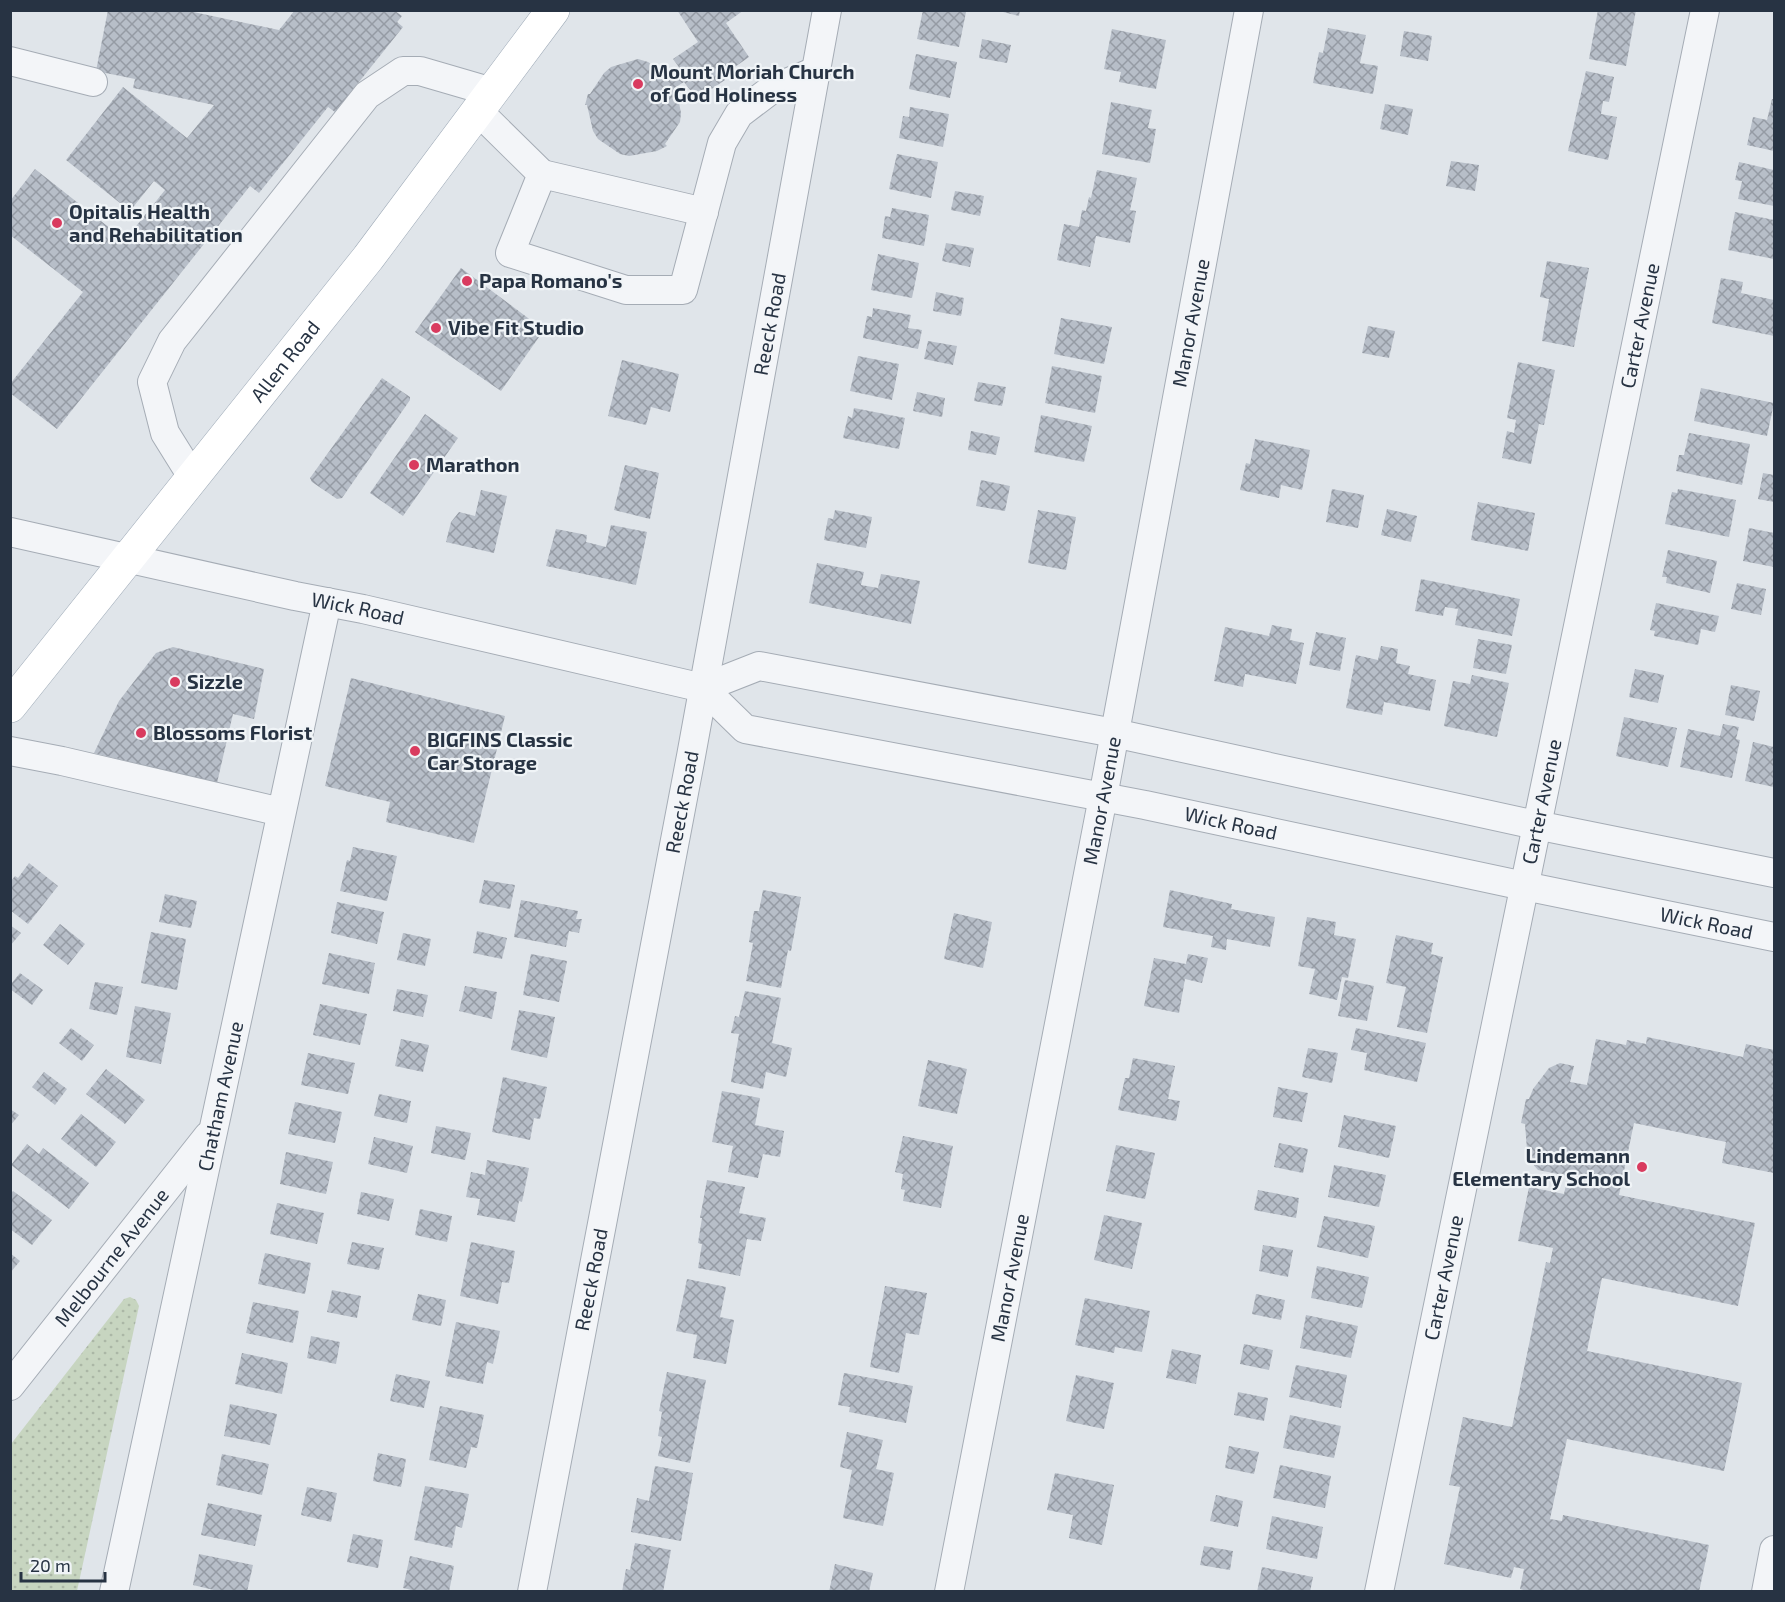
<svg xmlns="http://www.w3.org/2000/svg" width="1785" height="1602" font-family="'Exo 2',sans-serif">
  <defs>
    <pattern id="grass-dots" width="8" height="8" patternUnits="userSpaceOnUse" patternTransform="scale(1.5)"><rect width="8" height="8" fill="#c7d5c0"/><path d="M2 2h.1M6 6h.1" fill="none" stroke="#abb7a6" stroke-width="1.8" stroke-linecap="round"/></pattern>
    <pattern id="building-cross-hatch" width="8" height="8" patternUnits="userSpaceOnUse" patternTransform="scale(1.5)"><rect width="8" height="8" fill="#b7bec8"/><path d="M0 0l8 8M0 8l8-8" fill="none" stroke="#959ba4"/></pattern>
  </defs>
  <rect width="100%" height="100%" fill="#e0e5ea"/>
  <path fill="url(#grass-dots)" d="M130,1297l6,3 3,6 -62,285h-66v-147l113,-145z"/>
  <path fill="url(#building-cross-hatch)" d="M108,10h76l95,20 16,-20h99l8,6 -5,6 6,5 -68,85 -7,-5 -69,86 -9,-7 -193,243 -47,-36v-9l73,-92 -73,-57v-34l25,-32 90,71 40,-50 -11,-9 -24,30 -64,-51 57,-73 64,51 27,-33 -81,-17 2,-9 -39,-8z
    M677,10h67l-18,13 23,34 -27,19 3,4 -24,16 -3,-4 -4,3 -10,-13 -8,5 5,26 -1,9 -15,22 2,2 -10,5 -28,5 -9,-2 -22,-15 -5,-8 -6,-26h-2l3,-11h2l14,-21 7,-6 27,-8 10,3 21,15 12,-7 -8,-11 25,-17z
    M923,10l43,2 -7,35 -42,-8z
    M995,10h25l-1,6z
    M1598,10h38l-10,56 -37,-7z
    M1328,28l38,7 -6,28 18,3 -5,28 -60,-11 6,-31 4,1z
    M1112,29l54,11 -10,49 -37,-7 2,-10 -17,-3z
    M1404,31l28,5 -4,25 -28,-5z
    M982,39l29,6 -4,18 -28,-5z
    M916,54l41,8 -7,36 -41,-9z
    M1586,71l28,6 -5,25 -6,-1 -2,13 16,3 -9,43 -40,-9z
    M1772,99h2v52l-27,-6 6,-28 14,3z
    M1111,102l41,8 -4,18 8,1 -6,34 -48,-9z
    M1385,104l28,5 -5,26 -28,-6z
    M910,107l39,7 -6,33 -44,-9 4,-22 6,1z
    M897,154l41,8 -7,36 -42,-9z
    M1451,161l28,4 -4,26 -29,-5z
    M1739,162l35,8v36l-36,-7 4,-18 -7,-1z
    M1097,170l40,8 -7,32 6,1 -6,32 -34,-7 -6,31 -33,-7 7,-36 15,3 3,-17 4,1 3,-14 2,1z
    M955,191l29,5 -4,20 -29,-6z
    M892,208l37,7 -5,31 -42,-8 3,-22 5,1z
    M1735,212l39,8v39l-46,-9z
    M946,243l28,5 -4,19 -28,-6z
    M878,254l41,9 -7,35 -41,-8z
    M1547,261l42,7 -15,79 -32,-6 7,-42 -9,-2z
    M461,268l83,62 -43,61 -86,-59z
    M1721,278l22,4 -2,11 33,7v36l-62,-13z
    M936,292l28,6 -3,18 -28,-5z
    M873,308l38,7 -3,13 14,2 -4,19 -55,-11 4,-22 5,1z
    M1061,318l51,9 -8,37 -50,-10z
    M1368,326l27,5 -6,27 -27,-5z
    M928,341l29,5 -4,19 -29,-6z
    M858,356l41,8 -7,36 -42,-9z
    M622,360l57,14 -9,38 -19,-5 -5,18 -38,-9z
    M1518,362l37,8 -11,55 -5,-1 -8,40 -29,-6 5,-27 7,2 2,-13 -9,-2z
    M1052,366l50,10 -7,37 -50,-10z
    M382,378l28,19v3l-68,98 -5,1 -25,-17 -2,-4z
    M978,382l28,5 -4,19 -28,-5z
    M1701,388l73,15 -7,33 -73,-15z
    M917,392l28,6 -3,19 -29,-6z
    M854,408l51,10 -6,31 -56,-11 5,-22 4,2z
    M425,414l33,24 -55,78 -33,-23z
    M1041,415l51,11 -8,36 -50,-10z
    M971,431l29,6 -4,18 -28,-5z
    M1689,433l61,11 -8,41 -66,-14 3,-16h5z
    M1255,439l55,11 -8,40 -21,-5 -2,13 -39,-8 6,-27 4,1z
    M625,465l34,8 -9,46 -36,-9z
    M1763,473l11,2v27l-16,-3z
    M981,480l29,6 -5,25 -29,-5z
    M1332,489l32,6 -6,33 -32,-6z
    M1678,489l58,11 -7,37 -64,-13 7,-32 5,1z
    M481,490l26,6 -13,57 -48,-11 5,-20 8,-10 16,4z
    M1478,502l57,11 -7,38 -57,-11z
    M1387,509l30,7 -6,26 -30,-7z
    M835,510l37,7 -6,31 -42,-8 4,-22 5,1z
    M1038,510l38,7 -10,53 -38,-7z
    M611,525l36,7 -11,53 -90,-19 10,-37 31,6 -1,7 20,5z
    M1749,528l25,5v34l-31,-6z
    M1668,550l49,11 -7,32 -44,-10 1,-6h-5z
    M817,563l47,9 -3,13 17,3 3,-14 39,7 -9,43 -102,-21z
    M1421,579l99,20 -8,37 -57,-11 3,-16 -13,-2 -2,9 -28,-5z
    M1737,583l29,6 -5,26 -30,-6z
    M1656,603l63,13 -4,16 -14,-3 -3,16 -44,-9 1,-5 -5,-1z
    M1272,625l20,4 -2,11 14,3 -8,41 -51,-10 -2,13 -29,-6 11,-54 44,9z
    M1316,632l30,6 -6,33 -31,-6z
    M1478,639l34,6 -6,29 -33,-6z
    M1381,646l17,3 -2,14 14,3 -2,8 28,6 -6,31 -46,-9 -2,13 -36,-7 10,-53 22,5z
    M173,647l91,22 -10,50 -21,-5 -16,69 -123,-30 25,-52 37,-48z
    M1635,669l29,6 -6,28 -29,-6z
    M1472,675l37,8 -12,54 -53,-11 9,-45 17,3z
    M351,678l154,38 -31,127 -88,-21 4,-20 -65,-16z
    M1731,685l29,6 -6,30 -29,-6z
    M1624,717l53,11 -9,39 -52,-11z
    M1723,724l16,3 -3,12 4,1 -8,38 -52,-11 8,-38 32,7z
    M1753,742l21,5v40l-29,-6z
    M353,847l44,9 -10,45 -47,-10 7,-31 3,1z
    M29,863l29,23 -30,38 -18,-14v-28l5,-6 3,2z
    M484,880l31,5 -5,24 -31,-6z
    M763,890l38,7 -10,54 -3,-1 -7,38 -35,-7 7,-38 -4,-1 5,-31h5z
    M1170,890l62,14 -1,5 44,8 -5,30 -43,-8 -1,11 -15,-3 2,-11 -50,-9z
    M165,894l32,7 -6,27 -32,-6z
    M521,900l57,11 -2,8h6l-3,14 -10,-2 -3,16 -52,-10z
    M337,902l47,10 -7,32 -46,-11z
    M954,913l38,9 -9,46 -39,-9z
    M1307,917l29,5 -2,13 22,4 -8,39 -6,-1 -5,23 -28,-6 6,-25 -17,-3z
    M60,924l25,20 -17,21 -25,-20z
    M10,925l11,8 -11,13z
    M477,931l30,7 -5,21 -29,-6z
    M151,932l35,7 -9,51 -36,-7z
    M403,933l28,6 -6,27 -28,-6z
    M1396,935l37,8 -2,11 12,3 -16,76 -30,-6 9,-40 -20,-4z
    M329,953l46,10 -6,31 -47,-10z
    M531,954l36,7 -8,41 -36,-7z
    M1188,954l20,4 -6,25 -17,-4 -6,34 -35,-7 10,-48 32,6z
    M20,973l23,17 -11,15 -22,-16v-4z
    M1345,980l29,6 -7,35 -29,-5z
    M95,982l28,5 -6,28 -28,-6z
    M465,986l32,6 -5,27 -33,-8z
    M397,989l31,6 -5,22 -30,-6z
    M745,991l36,7 -9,45 20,5 -6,29 -20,-5 -3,17 -32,-7 8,-48 -8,-1 4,-17 4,1z
    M320,1004l47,10 -7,31 -47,-10z
    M135,1006l36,7 -10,51 -35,-7z
    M519,1010l36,7 -8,41 -36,-8z
    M71,1028l23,17 -12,16 -23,-18z
    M1356,1028l70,15 -9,39 -53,-12 3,-17 -16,-3z
    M1647,1037l96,20 3,-13 28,6v123l-52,-10 4,-21 -92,-19 -15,72 136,28 -17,83 -136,-28 -15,73 155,32 -18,88 -157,-32 -17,80 12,2 1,-6 146,30 -10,47h-169l-10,-3 4,-20 -10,-2 -3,11 -67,-14 16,-77 -11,-2 14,-68 49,10 34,-165 4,1 3,-15 -35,-7 11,-54 35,7 4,-18 -30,-6 -7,-8 -4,-12 -2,-26 -4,-1 5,-24h3l4,-10 16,-21 11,-5 14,3 -4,16 17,3 9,-46 30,6 1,-5 19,4z
    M401,1039l28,6 -6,27 -28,-6z
    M1308,1048l30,5 -6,30 -30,-6z
    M308,1053l47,10 -7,31 -47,-9z
    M1133,1058l42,8 -7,33 12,2 -4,20 -58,-11 7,-32h4z
    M928,1060l39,9 -10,45 -39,-8z
    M106,1069l39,31 -20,24 -39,-30z
    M44,1072l23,17 -12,16 -23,-18z
    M503,1077l44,10 -7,32 -6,-1 -4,22 -38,-8z
    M1278,1087l30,6 -6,29 -29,-5z
    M722,1091l38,7 -5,27 29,6 -4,26 -17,-3 -5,24 -30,-6 5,-26 -21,-4z
    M379,1094l32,7 -4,22 -33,-7z
    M295,1102l47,10 -7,31 -47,-9z
    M10,1109l9,6 -9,11z
    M81,1114l35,28 -20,25 -35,-28z
    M1344,1115l52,11 -7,32 -51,-11z
    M436,1126l35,7 -6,27 -34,-7z
    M903,1136l50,10 -12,62 -38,-7 2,-11 -4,-1 2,-15 -8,-2z
    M374,1137l39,9 -6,27 -39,-9z
    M1279,1143l29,6 -5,24 -29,-6z
    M27,1144l12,10 4,-6 46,35 -20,26 -58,-44z
    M1116,1145l39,8 -10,46 -39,-8z
    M286,1152l47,10 -7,32 -46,-10z
    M487,1160l42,8 -7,34 -3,-1 -4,21 -38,-7 3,-16 -14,-2 5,-25 14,3z
    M1334,1165l52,10 -7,32 -51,-10z
    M707,1180l38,7 -6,26 27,5 -5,23 -14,-2 -7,37 -42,-8 4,-24 -4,-1 4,-25h-2z
    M1258,1190l41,8 -3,20 -42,-8z
    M13,1191l39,29 -20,25 -22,-16v-35z
    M361,1192l33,7 -5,22 -32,-7z
    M277,1203l47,10 -7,31 -47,-10z
    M420,1209l32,7 -5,26 -32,-7z
    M1104,1215l38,8 -10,46 -38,-9z
    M1324,1216l51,10 -7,32 -51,-11z
    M352,1242l32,6 -5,22 -32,-6z
    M471,1242l44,9 -6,32 -7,-1 -4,22 -38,-8z
    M1263,1245l30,5 -5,27 -29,-6z
    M10,1253l10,8 -10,12z
    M265,1253l46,10 -6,31 -47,-10z
    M1317,1266l52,11 -7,31 -51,-10z
    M687,1279l39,8 -6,30 14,3 -8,44 -33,-6 4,-23 -21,-4z
    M885,1286l42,7 -8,42 -13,-2 -7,40 -29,-6z
    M332,1290l29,6 -4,22 -30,-6z
    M418,1294l28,6 -5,26 -29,-6z
    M1256,1294l29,6 -4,20 -29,-6z
    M1085,1298l65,13 -8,41 -27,-5 -1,6 -39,-8z
    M253,1302l46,9 -6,32 -47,-10z
    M1306,1315l52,11 -7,32 -51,-10z
    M456,1322l44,9 -7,33 -6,-2 -4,22 -38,-8z
    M311,1336l29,6 -4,22 -29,-6z
    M1244,1344l29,6 -4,20 -29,-6z
    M1172,1349l29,6 -5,29 -30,-6z
    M242,1353l46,10 -6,31 -47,-10z
    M1296,1365l51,10 -6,33 -52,-11z
    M667,1372l39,8 -16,83 -32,-7 4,-19 -4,-1 4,-24 -3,-1z
    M844,1373l69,13 -7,37 -57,-11 1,-5 -12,-2z
    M396,1374l34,7 -6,27 -34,-7z
    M1076,1375l38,8 -10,46 -38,-8z
    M1238,1392l30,6 -4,23 -30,-6z
    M230,1404l47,10 -7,31 -46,-9z
    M440,1406l44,9 -7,33 -6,-1 -5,21 -37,-8z
    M1290,1415l51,11 -7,32 -51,-10z
    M847,1432l36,8 -7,29 18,4 -11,53 -40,-8 9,-48 -12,-3z
    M1229,1446l30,6 -5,22 -29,-6z
    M378,1453l28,6 -5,28 -28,-6z
    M222,1454l47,10 -7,31 -46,-10z
    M1280,1465l51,11 -6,32 -52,-10z
    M655,1466l38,7 -12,68 -50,-9 6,-34 12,3z
    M1055,1473l59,12 -12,60 -33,-7 4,-23 -26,-5z
    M425,1486l44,8 -7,34 -6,-2 -4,22 -38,-8z
    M307,1487l30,6 -6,29 -30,-7z
    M1216,1495l27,6 -5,26 -28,-6z
    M208,1503l54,12 -7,31 -54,-11z
    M1272,1516l51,11 -6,32 -51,-10z
    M353,1534l30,6 -5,28 -31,-6z
    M635,1543l36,7 -8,42h-41l4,-23 4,1z
    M1204,1546l29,5 -3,19 -30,-5z
    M199,1554l54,11 -6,27h-25l-29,-7z
    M410,1556l44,10 -5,26h-29l-17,-4z
    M835,1564l38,9 -4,19h-40z
    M1262,1567l51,10 -3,15h-53z"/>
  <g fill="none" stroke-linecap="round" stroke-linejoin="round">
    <g stroke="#a5acb5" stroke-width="30">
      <g id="minor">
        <path d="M10,61l83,21"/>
        <path d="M478,111l64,63 -32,79 116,37h57l39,-147 17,-29 33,-25 44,-18"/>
        <path d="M542,174l162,38"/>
        <path d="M193,478l-28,-45 -13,-51 20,-41 195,-246 36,-24h17l72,21"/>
        <path id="s1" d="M10,532l285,64 68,13 340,79 42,41 400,76 379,81 250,51"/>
        <path d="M703,688l56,-22 355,67 422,92 238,48"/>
        <path d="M10,751l52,10 219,51"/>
        <path id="s2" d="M10,1386l198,-250"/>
        <path id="s3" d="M114,1592l213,-990"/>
        <path id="s4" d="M532,1592l159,-836 136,-746"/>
        <path id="s5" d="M949,1592l154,-795 146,-787"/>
        <path id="s6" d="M1379,1592l326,-1582"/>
        <path d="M1766,1592l8,-42"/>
      </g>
    </g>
    <g stroke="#9eaab7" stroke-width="34">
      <g id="major">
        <path id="s7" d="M10,706l358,-448 185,-248"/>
      </g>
    </g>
    <use href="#minor" stroke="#f3f5f8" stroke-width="28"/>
    <use href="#major" stroke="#fff" stroke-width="33"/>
  </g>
  <g fill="#d93b5f" stroke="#f0f4f7" stroke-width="2">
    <circle cx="638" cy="84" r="6"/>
    <circle cx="57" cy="223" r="6"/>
    <circle cx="467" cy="281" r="6"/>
    <circle cx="436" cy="328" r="6"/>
    <circle cx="414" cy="465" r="6"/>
    <circle cx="175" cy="682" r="6"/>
    <circle cx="141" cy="733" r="6"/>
    <circle cx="415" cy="751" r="6"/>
    <circle cx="1642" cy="1167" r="6"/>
  </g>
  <g text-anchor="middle" stroke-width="4.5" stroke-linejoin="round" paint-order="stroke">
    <g font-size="20" font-weight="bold" fill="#273343" stroke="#f0f4f7" text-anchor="start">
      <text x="650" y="79">Mount Moriah Church<tspan x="650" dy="23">of God Holiness</tspan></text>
      <text x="69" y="219">Opitalis Health<tspan x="69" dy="23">and Rehabilitation</tspan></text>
      <text x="479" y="288">Papa Romano's</text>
      <text x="448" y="335">Vibe Fit Studio</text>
      <text x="426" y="472">Marathon</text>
      <text x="187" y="689">Sizzle</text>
      <text x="153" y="740">Blossoms Florist</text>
      <text x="427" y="747">BIGFINS Classic<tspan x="427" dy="23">Car Storage</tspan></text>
      <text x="1630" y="1163" text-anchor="end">Lindemann<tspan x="1630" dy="23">Elementary School</tspan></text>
    </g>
    <g font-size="20" fill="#273343" stroke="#f0f4f7">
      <text dy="7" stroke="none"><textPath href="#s4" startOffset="1290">Reeck Road</textPath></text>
      <text dy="7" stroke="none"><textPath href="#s5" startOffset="1292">Manor Avenue</textPath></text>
      <text dy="7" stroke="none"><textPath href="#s6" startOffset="1293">Carter Avenue</textPath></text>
      <text dy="7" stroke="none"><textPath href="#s7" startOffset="441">Allen Road</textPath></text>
      <text dy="7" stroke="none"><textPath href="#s1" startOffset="356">Wick Road</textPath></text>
      <text dy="7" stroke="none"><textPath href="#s5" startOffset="806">Manor Avenue</textPath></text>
      <text dy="7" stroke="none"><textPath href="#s6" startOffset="807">Carter Avenue</textPath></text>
      <text dy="7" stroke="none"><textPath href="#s4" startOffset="804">Reeck Road</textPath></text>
      <text dy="7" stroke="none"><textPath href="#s1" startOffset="1264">Wick Road</textPath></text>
      <text dy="7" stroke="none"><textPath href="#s1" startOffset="1750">Wick Road</textPath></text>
      <text dy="7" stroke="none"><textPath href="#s3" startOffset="507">Chatham Avenue</textPath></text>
      <text dy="7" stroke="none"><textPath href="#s2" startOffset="164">Melbourne Avenue</textPath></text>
      <text dy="7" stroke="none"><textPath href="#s6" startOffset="321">Carter Avenue</textPath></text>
      <text dy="7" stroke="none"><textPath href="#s4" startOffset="318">Reeck Road</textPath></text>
      <text dy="7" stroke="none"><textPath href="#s5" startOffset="320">Manor Avenue</textPath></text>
    </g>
  </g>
  <rect width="1785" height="1602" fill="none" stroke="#273343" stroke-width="24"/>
  <path d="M21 1572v9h84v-9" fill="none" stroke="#273343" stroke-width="3"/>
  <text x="30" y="1572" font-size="18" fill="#273343" stroke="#f0f4f7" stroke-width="4.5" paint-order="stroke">20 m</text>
</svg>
